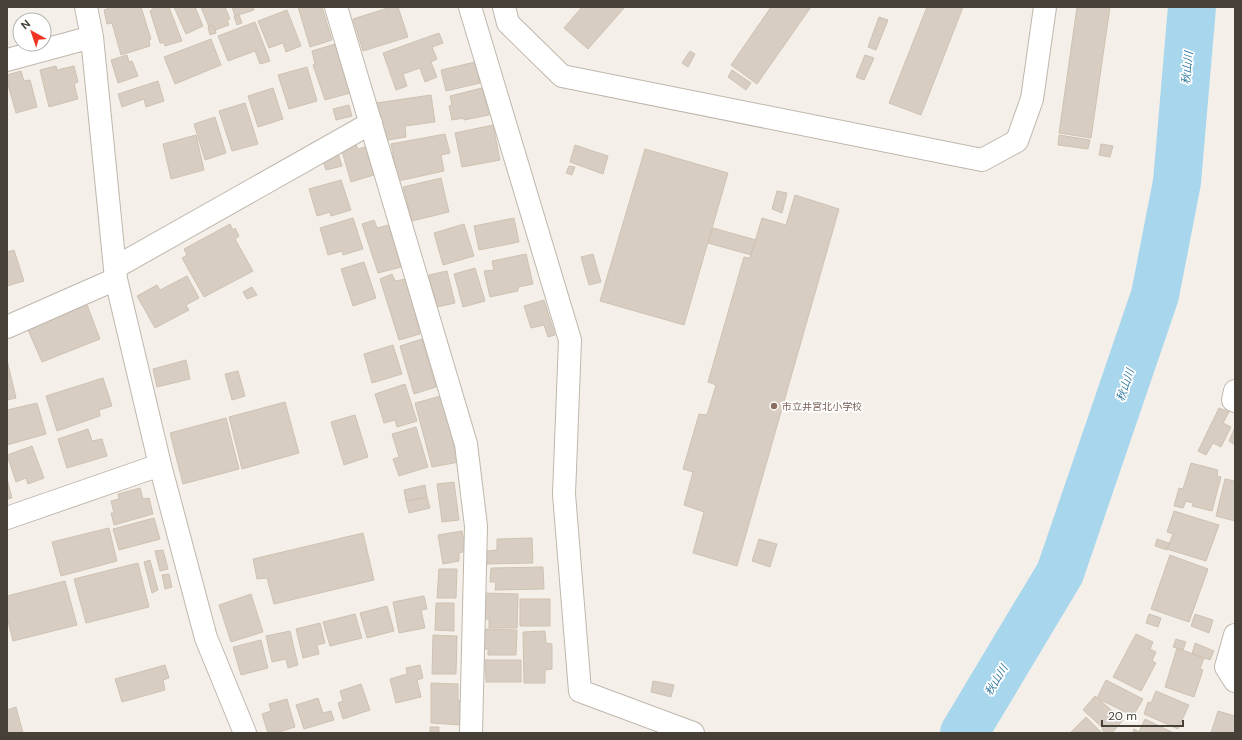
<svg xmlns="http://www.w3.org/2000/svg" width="1242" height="740" font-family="'DM Sans','Noto Sans JP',sans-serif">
  <rect width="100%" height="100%" fill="#f4f0e9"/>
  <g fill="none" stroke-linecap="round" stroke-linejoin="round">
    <path stroke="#a8d6ed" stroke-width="48" d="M964,733l96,-160 95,-278 22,-113 15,-175"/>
  </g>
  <path fill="#d8cdc2" stroke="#cfc2b2" d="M112,7h29l10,32 -2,1 1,6 -29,9 -9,-32 -5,1 -3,-14z
    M155,7h14l13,34 -17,5 -1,-3h-4l-10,-32z
    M174,7h21l8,19 -17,8z
    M201,7h24l5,12 -3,1 2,5 -14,5 -2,-5 -4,2z
    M232,7h21l1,3 -19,6z
    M298,7h24l10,33 -22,7z
    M391,7h7l10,30 -45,14 -10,-32z
    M582,7h43l-37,42 -24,-21z
    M771,7h40l-54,77 -26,-19z
    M927,7h36l-42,108 -32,-12z
    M1077,7h33l-19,131 -32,-5z
    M287,10l14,36 -15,6 -3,-9 -14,5 -11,-27z
    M239,15l3,8 -5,2 -3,-9z
    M879,17l9,3 -12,30 -8,-3z
    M255,22l15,39 -10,3 -5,-13 -27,10 -10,-25z
    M213,25l3,8 -6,2 -2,-8z
    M439,33l4,10 -11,4 5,12 -6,3 6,15 -12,5 -5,-14 -17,6 4,12 -11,4 -13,-37z
    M211,39l10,26 -46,19 -11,-27z
    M335,44l15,49 -25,7 -12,-35 2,-1 -3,-13z
    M690,51l5,3 -7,13 -6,-4z
    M127,55l2,7 3,-1 6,15 -20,7 -7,-23z
    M865,55l9,3 -10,22 -8,-3z
    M475,62l5,21 -34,8 -5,-21z
    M56,66l1,4 17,-4 4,16 -4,2 4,15 -29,8 -9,-37z
    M307,67l10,34 -28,8 -11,-34z
    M732,70l19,13 -5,7 -18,-13z
    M21,71l3,10 6,-1 7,27 -21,6 -9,-32v-6z
    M158,81l6,20 -18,6 -2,-8 -22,8 -4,-13z
    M273,88l10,31 -25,8 -10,-31z
    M482,88l7,27 -25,5v-2l-12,2 -3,-14 3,-1 -2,-9z
    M431,95l4,27 -30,4 1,11 -24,4 -6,-38z
    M245,103l13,41 -26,7 -13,-40z
    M349,105l3,11 -16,4 -3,-11z
    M215,117l11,36 -21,7 -11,-36z
    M493,125l7,35 -38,7 -7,-34z
    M445,134l5,19 -9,2 3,16 -46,10 -7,-37z
    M196,135l8,35 -33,9 -8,-35z
    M1059,135l31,5 -2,9 -30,-4z
    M355,143l3,6 7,-2 9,28 -23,7 -10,-34z
    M1101,144l12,2 -3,11 -11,-2z
    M575,145l33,11 -5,18 -33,-12z
    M645,149l83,24 -44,152 -84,-24z
    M337,150l5,16 -16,4 -5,-15z
    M569,166l6,1 -3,8 -6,-2z
    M441,178l8,34 -37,9 -9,-34z
    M341,180l10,30 -20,6 -1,-4 -13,4 -8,-27z
    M777,191l10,2 -5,20 -10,-4z
    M795,195l44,14 -102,357 -44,-13 11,-41 -20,-7 9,-33 -10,-3 16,-55 8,1 9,-30 -8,-3 36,-125 6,1 12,-40 24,7z
    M353,218l10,31 -20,6 -1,-4 -14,4 -8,-27z
    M514,218l5,24 -40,8 -5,-24z
    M374,220l3,8 12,-3 12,42 -23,6 -16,-49z
    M230,224l3,6 2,-2 4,8 -4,3 18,32 -49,26 -22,-39 5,-3 -3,-6z
    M464,224l10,32 -31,9 -9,-32z
    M713,228l43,12 -5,15 -43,-12z
    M14,250l10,31 -17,5v-34z
    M526,254l7,30 -15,3v4l-28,6 -6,-26 10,-1 -2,-9z
    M593,254l8,28 -12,3 -8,-28z
    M364,262l12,36 -23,8 -12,-37z
    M475,268l10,33 -22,6 -9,-33z
    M447,271l8,32 -18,4 -8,-32z
    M392,274l3,7 11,-2 11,33 -2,1 5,21 -21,6 -19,-61z
    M187,276l12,22 -13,7 3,5 -34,18 -18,-32 20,-11 3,5z
    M252,287l5,8 -10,4 -4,-7z
    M544,300l11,35 -7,2 -4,-12 -13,3 -7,-22z
    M86,302l14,37 -58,23 -16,-37z
    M422,339l14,48 -22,7 -14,-48z
    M393,345l9,29 -30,9 -8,-29z
    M7,360l9,38 -9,2z
    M186,360l4,19 -33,8 -4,-18z
    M238,371l7,25 -13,4 -7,-26z
    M103,378l9,28 -13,4 1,6 -43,15 -11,-35z
    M405,384l12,37 -20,6 -2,-7 -11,3 -9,-29z
    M441,396l18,66 -27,5 -17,-64z
    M285,402l14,51 -57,16 -13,-52z
    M37,403l9,31 -39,11v-35z
    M1219,408l10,4 -6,11 8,4 -10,20 -8,-4 -7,12 -8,-4z
    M355,415l13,42 -24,8 -13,-43z
    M226,418l13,51 -56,15 -13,-51z
    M416,427l12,40 -29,9 -6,-17 6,-2 -7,-23z
    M1235,427v18l-6,-4z
    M88,429l4,12 10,-2 5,17 -40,12 -9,-29z
    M32,446l12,32 -16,6 -2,-6 -10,4 -9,-27z
    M1191,463l27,7 -1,6 4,1 -9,34 -20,-5 1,-3 -7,-2 -3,7 -9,-2 5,-18 4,1z
    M7,479l5,19 -5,1z
    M1225,479l10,2v40l-19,-5z
    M454,482l5,38 -17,2 -5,-38z
    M425,485l2,12 -21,4 -2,-11z
    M140,488l3,11 6,-1 4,16 -39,11 -3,-12h3l-3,-12 8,-2 -1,-5z
    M427,497l3,11 -21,5 -3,-12z
    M1174,511l45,14 -13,36 -39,-12 6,-15 -6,-2z
    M154,518l6,21 -41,11 -6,-21z
    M109,528l8,33 -56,15 -9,-34z
    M462,531l4,20 -7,2v8l-16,3 -5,-29z
    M363,533l11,47 -100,24 -7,-26 -10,1 -4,-20z
    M532,538l1,25 -46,1v-13l10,-1v-11z
    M759,539l18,5 -7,23 -18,-6z
    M1157,539l12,4 -2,7 -12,-4z
    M163,550l5,19 -8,2 -5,-20z
    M1170,555l38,14 -19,53 -38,-13z
    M150,560l8,30 -6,3 -8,-31z
    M138,563l11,44 -63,16 -12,-44z
    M543,567l1,22 -49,1 1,-8h-6l1,-14z
    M439,569h18l-1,29h-19z
    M169,574l3,13 -7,2 -3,-14z
    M65,581l12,44 -64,16 -6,-24v-21z
    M485,593l33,1 -1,34h-28v-9h-4z
    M251,594l12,38 -32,10 -12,-37z
    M424,596l3,13 -6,1 4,18 -26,5 -6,-31z
    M520,599h30v27h-30z
    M436,603h18v28l-19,-1z
    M387,606l7,25 -27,7 -7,-25z
    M355,614l7,24 -32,8 -7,-24z
    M1149,614l12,4 -3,9 -12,-4z
    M1195,614l18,6 -4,13 -18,-7z
    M320,623l5,20 -8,2 2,9 -16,4 -7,-29z
    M485,629l32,1 -1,25h-28v-6h-4z
    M290,631l8,34 -10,3 -2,-9 -14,3 -6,-26z
    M545,631l1,12 6,1v25l-7,1v13h-21l-1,-51z
    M1136,634l17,8 -3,7 6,3 -4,9 4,2 -15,28 -28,-14z
    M433,635l24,1 -1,38h-24z
    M1176,639l10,3 -3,8 -10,-3z
    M261,640l7,28 -27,7 -8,-28z
    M1195,643l19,8 -4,9 -18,-6z
    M1177,648l27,10 -4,11 3,1 -9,27 -29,-10z
    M485,660h36v22h-35z
    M165,665l4,13 -6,2 2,10 -43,12 -7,-23z
    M420,665l3,13 -6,2 4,17 -25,6 -6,-24 17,-5 -1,-6z
    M1106,680l37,19 -10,17 -36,-18z
    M653,681l21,4 -3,12 -20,-5z
    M431,683l27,1v16l4,1 -1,24 -30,-2z
    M361,684l9,26 -27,9 -5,-16 5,-2 -3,-10z
    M1156,691l33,14 -11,24 -34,-15 4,-12 3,1z
    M1095,696l28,24 -11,13h-6l-4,-3 1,-2 -20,-18z
    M318,698l5,15 8,-2 3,9 -30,9 -8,-24z
    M287,699l8,28 -19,6h-8l-6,-19 9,-3 -2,-7z
    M16,707l7,26h-16v-23z
    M1218,711l17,5v17h-24z
    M1086,717l16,16h-32z
    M1145,719l29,14h-41l1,-4 5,3z
    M430,727h9v6h-9z"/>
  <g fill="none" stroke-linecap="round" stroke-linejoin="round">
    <g stroke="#bfb7ac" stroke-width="24">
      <path id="minor" d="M86,7l6,30 24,242 44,186 46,173 39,95
        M336,7l130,437 10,82 -5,207
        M470,7l100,333 -6,154 16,197 113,42
        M504,7l4,16 54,53 420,84 35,-19 15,-42 13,-92
        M7,60l85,-23
        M116,267l255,-144
        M7,327l109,-48
        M1235,391l-2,9 2,1
        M7,518l153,-53
        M1235,635l-9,32 9,14"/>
    </g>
    <use href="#minor" stroke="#fff" stroke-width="22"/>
  </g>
  <circle fill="#8d6e63" stroke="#fff" stroke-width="1.5" cx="774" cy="406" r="4"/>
  <g text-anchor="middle" stroke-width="3.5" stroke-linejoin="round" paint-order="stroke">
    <g font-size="10" fill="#785e54" stroke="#fff" text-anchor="start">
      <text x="782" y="410">市立井宮北小学校</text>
    </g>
    <g font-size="11" font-style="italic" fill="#31789e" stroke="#fff">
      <text transform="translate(1187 68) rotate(-85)" y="4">秋山川</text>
      <text transform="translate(1125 385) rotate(-71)" y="4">秋山川</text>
      <text transform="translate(996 680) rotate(-59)" y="4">秋山川</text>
    </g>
  </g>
  <rect width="1242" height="740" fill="none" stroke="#474037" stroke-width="16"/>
  <g transform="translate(32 32) rotate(320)"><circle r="19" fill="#ffffff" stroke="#b5b3af"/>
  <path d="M0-3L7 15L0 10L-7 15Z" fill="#f03423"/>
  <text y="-6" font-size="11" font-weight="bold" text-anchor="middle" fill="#474037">N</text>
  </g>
  <path d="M1102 720v6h81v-6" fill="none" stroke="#474037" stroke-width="2"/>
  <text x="1108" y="720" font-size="12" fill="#474037" stroke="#ffffff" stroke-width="3" paint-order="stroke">20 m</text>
</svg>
